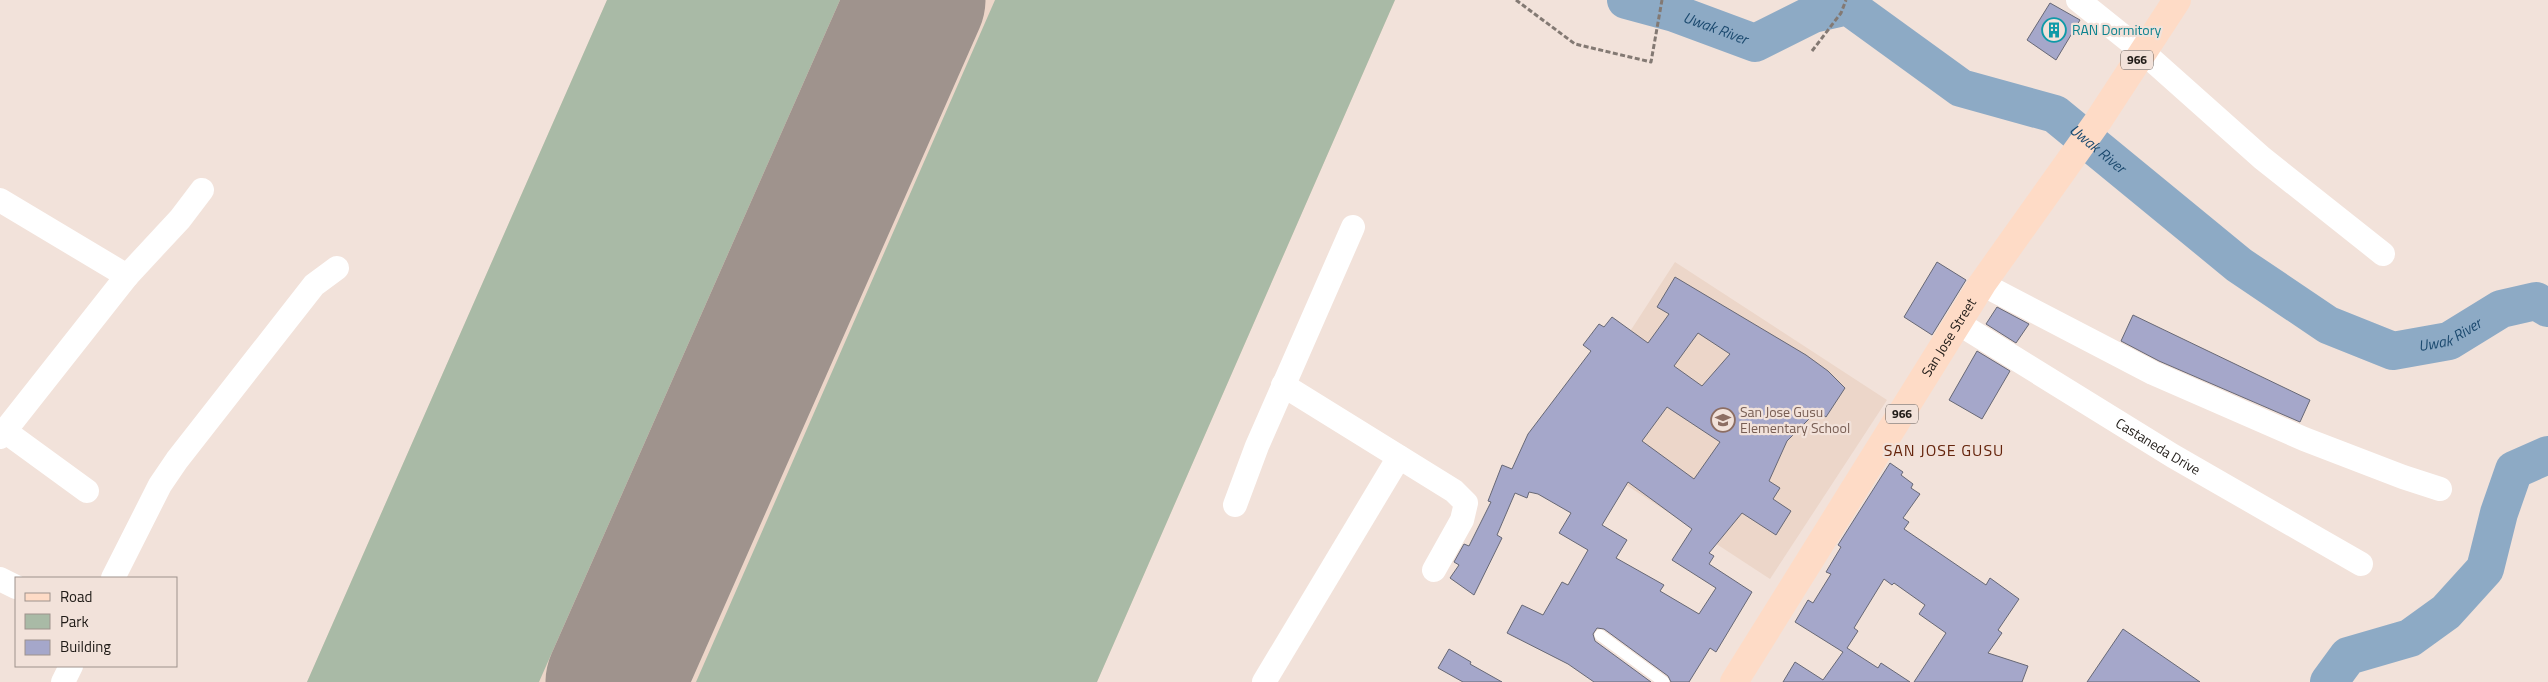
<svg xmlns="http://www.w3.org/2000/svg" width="2548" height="682" font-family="'Titillium Web',sans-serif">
  <rect width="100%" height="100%" fill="#f2e2da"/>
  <path fill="#ecd6c9" d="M607,0h788l-298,682h-790z
    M1675,262l212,138 -117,179 -211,-138z"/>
  <path fill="#a9baa6" d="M607,0h233l-301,682h-232z
    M995,0h400l-298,682h-401z"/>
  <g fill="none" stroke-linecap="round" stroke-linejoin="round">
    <g stroke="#8daac5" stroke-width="38">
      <path id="s1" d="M1626,0l48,13 81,30 58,-29 35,-8 113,82 94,26 184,151 89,60 65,26 56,-10 52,-32 35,-8 12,7"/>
      <path d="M2329,682l19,-26 62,-18 36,-26 39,-43 14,-56 15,-43 34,-15"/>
    </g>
    <path stroke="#9f938d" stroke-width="139" d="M615,682l301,-682"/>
  </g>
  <path fill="#a5a7ca" stroke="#676875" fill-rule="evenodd" d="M2050,3l30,17 -24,40 -29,-20z
    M1937,262l29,18 -34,55 -28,-18z
    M1675,277l131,78 22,16 17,17 -19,29 -9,-6 -30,30 -18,40 11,7 -7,11 18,12 -15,24 -34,-22 -33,40 5,3 -5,8 43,28 -36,60 -6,-4 -21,34h-18l-3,-6 -64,-47 -7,-1 -4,6 2,7 56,41h-57l-26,-18 -61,-31 15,-28 21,10 19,-33 6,3 20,-35 -29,-17 12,-20 -33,-19 -9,-2 -2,6 -12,-5 -18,42 5,3 -28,57 -24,-17 9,-13 -5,-3 10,-18 5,2 22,-44 -3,-1 14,-36 10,4 16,-35 63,-83 -8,-6 16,-21 5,3 8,-10 36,26 21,-29 -12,-7zM1698,333l32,21 -28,32 -28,-20zM1667,407l53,35 -26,37 -52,-38zM1628,482l64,47 -20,31 44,28 -17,26 -39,-23 4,-6 -48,-27 11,-18 -25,-15z
    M1997,307l32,17 -13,19 -30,-19z
    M2133,315l177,85 -10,22 -141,-61 -38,-20z
    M1977,351l33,20 -28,48 -33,-19z
    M1890,463l13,9 -2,3 12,9 -2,4 9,6 -17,24 6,4 -5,7 82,56 4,-7 29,21 -21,31 4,3 -14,20 40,13 -6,16h-108l32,-49 -27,-19 6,-9 -31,-22 -2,2 -8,-6 -30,49 4,3 -11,17 31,20 3,-5 29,19h-127l12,-20 28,18 20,-28 -48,-30 13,-22 5,3 18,-29 -5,-2 15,-25 -3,-2z
    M2123,629l77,53h-113z
    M1449,649l22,13 -1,2 32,18h-39l-25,-14z"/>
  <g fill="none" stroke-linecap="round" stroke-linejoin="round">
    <path stroke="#837973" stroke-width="3" stroke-dasharray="5 2.5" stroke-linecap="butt" d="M1516,0l59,44 76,18 11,-62
      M1812,51l29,-38 5,-13"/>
    <path stroke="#fff" stroke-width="11" d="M1600,635l64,47"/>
    <g stroke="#fff" stroke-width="24">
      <path d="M2078,0l65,52 119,106 121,96"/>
      <path d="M0,200l127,76 -127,161"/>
      <path d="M127,276l53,-57 22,-29"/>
      <path d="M1982,284l171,89 151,66 99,38 37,12"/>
      <path id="s2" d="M1958,323l215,133 188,108"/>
      <path d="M1283,385l171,106 12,12 -4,17 -28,50"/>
      <path d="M6,432l81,59"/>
      <path d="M1235,505l22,-59 96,-219"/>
      <path d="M113,578l47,-93 17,-25 137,-175 23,-17"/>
      <path d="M0,579l16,8"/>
      <path d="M63,682l8,-16"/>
      <path d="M1264,682l135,-225"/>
    </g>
    <path stroke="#fedbc6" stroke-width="28" id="s3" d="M1734,682l248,-398 116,-163 79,-121"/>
  </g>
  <defs>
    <g id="building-ring" transform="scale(1.25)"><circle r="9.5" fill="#f2e2da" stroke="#0f9aa8" stroke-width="1.5"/><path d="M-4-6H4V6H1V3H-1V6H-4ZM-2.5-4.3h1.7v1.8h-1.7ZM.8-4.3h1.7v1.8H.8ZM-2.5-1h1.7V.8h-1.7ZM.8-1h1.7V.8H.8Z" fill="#0f9aa8"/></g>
    <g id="school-ring" transform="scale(1.25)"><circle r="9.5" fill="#f2e2da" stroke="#8d6e63" stroke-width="1.5"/><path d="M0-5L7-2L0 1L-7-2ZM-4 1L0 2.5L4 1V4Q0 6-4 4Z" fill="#8d6e63"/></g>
  </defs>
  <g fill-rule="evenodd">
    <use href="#building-ring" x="2054" y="30"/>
    <use href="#school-ring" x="1723" y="420"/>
  </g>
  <g text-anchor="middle" stroke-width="4.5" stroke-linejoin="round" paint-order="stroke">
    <g fill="#f2e2da" stroke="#5f5752" stroke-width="1">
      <rect x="2121" y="50.5" width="32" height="19" rx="4"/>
      <rect x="1886" y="404.5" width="32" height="19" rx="4"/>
    </g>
    <g font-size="12" font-weight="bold" fill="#201b17">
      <text x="2137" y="64">966</text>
      <text x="1902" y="418">966</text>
    </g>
    <g font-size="14" fill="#0d838f" stroke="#f2e2da" text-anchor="start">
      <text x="2072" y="35">RAN Dormitory</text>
    </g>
    <g font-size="14" fill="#201b17" stroke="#f2e2da">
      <text dy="5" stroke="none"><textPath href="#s3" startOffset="406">San Jose Street</textPath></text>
      <text dy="5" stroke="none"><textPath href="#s2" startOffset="235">Castaneda Drive</textPath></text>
    </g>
    <g font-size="14" fill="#785e54" stroke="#f2e2da" text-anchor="start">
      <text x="1740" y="417">San Jose Gusu<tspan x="1740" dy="16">Elementary School</tspan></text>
    </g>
    <g font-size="15" font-style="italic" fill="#1c4a6f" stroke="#f2e2da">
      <text dy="5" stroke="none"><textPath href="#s1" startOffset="94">Uwak River</textPath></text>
      <text dy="5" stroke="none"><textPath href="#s1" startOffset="529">Uwak River</textPath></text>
      <text dy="5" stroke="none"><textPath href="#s1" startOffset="949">Uwak River</textPath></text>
    </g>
    <g font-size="16" letter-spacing="1" fill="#65240c" stroke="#f2e2da">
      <text x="1944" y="456">SAN JOSE GUSU</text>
    </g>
  </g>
  <rect x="15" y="577" width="162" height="90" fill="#f2e2da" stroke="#9e928c"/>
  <rect x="25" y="593" width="25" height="8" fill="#fedbc6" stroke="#9e928c"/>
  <text x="60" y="602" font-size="15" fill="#201b17">Road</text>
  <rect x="25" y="614" width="25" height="15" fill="#a9baa6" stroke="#9e928c"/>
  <text x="60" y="627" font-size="15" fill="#201b17">Park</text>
  <rect x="25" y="640" width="25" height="15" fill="#a5a7ca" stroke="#9e928c"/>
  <text x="60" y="652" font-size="15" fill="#201b17">Building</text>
</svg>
